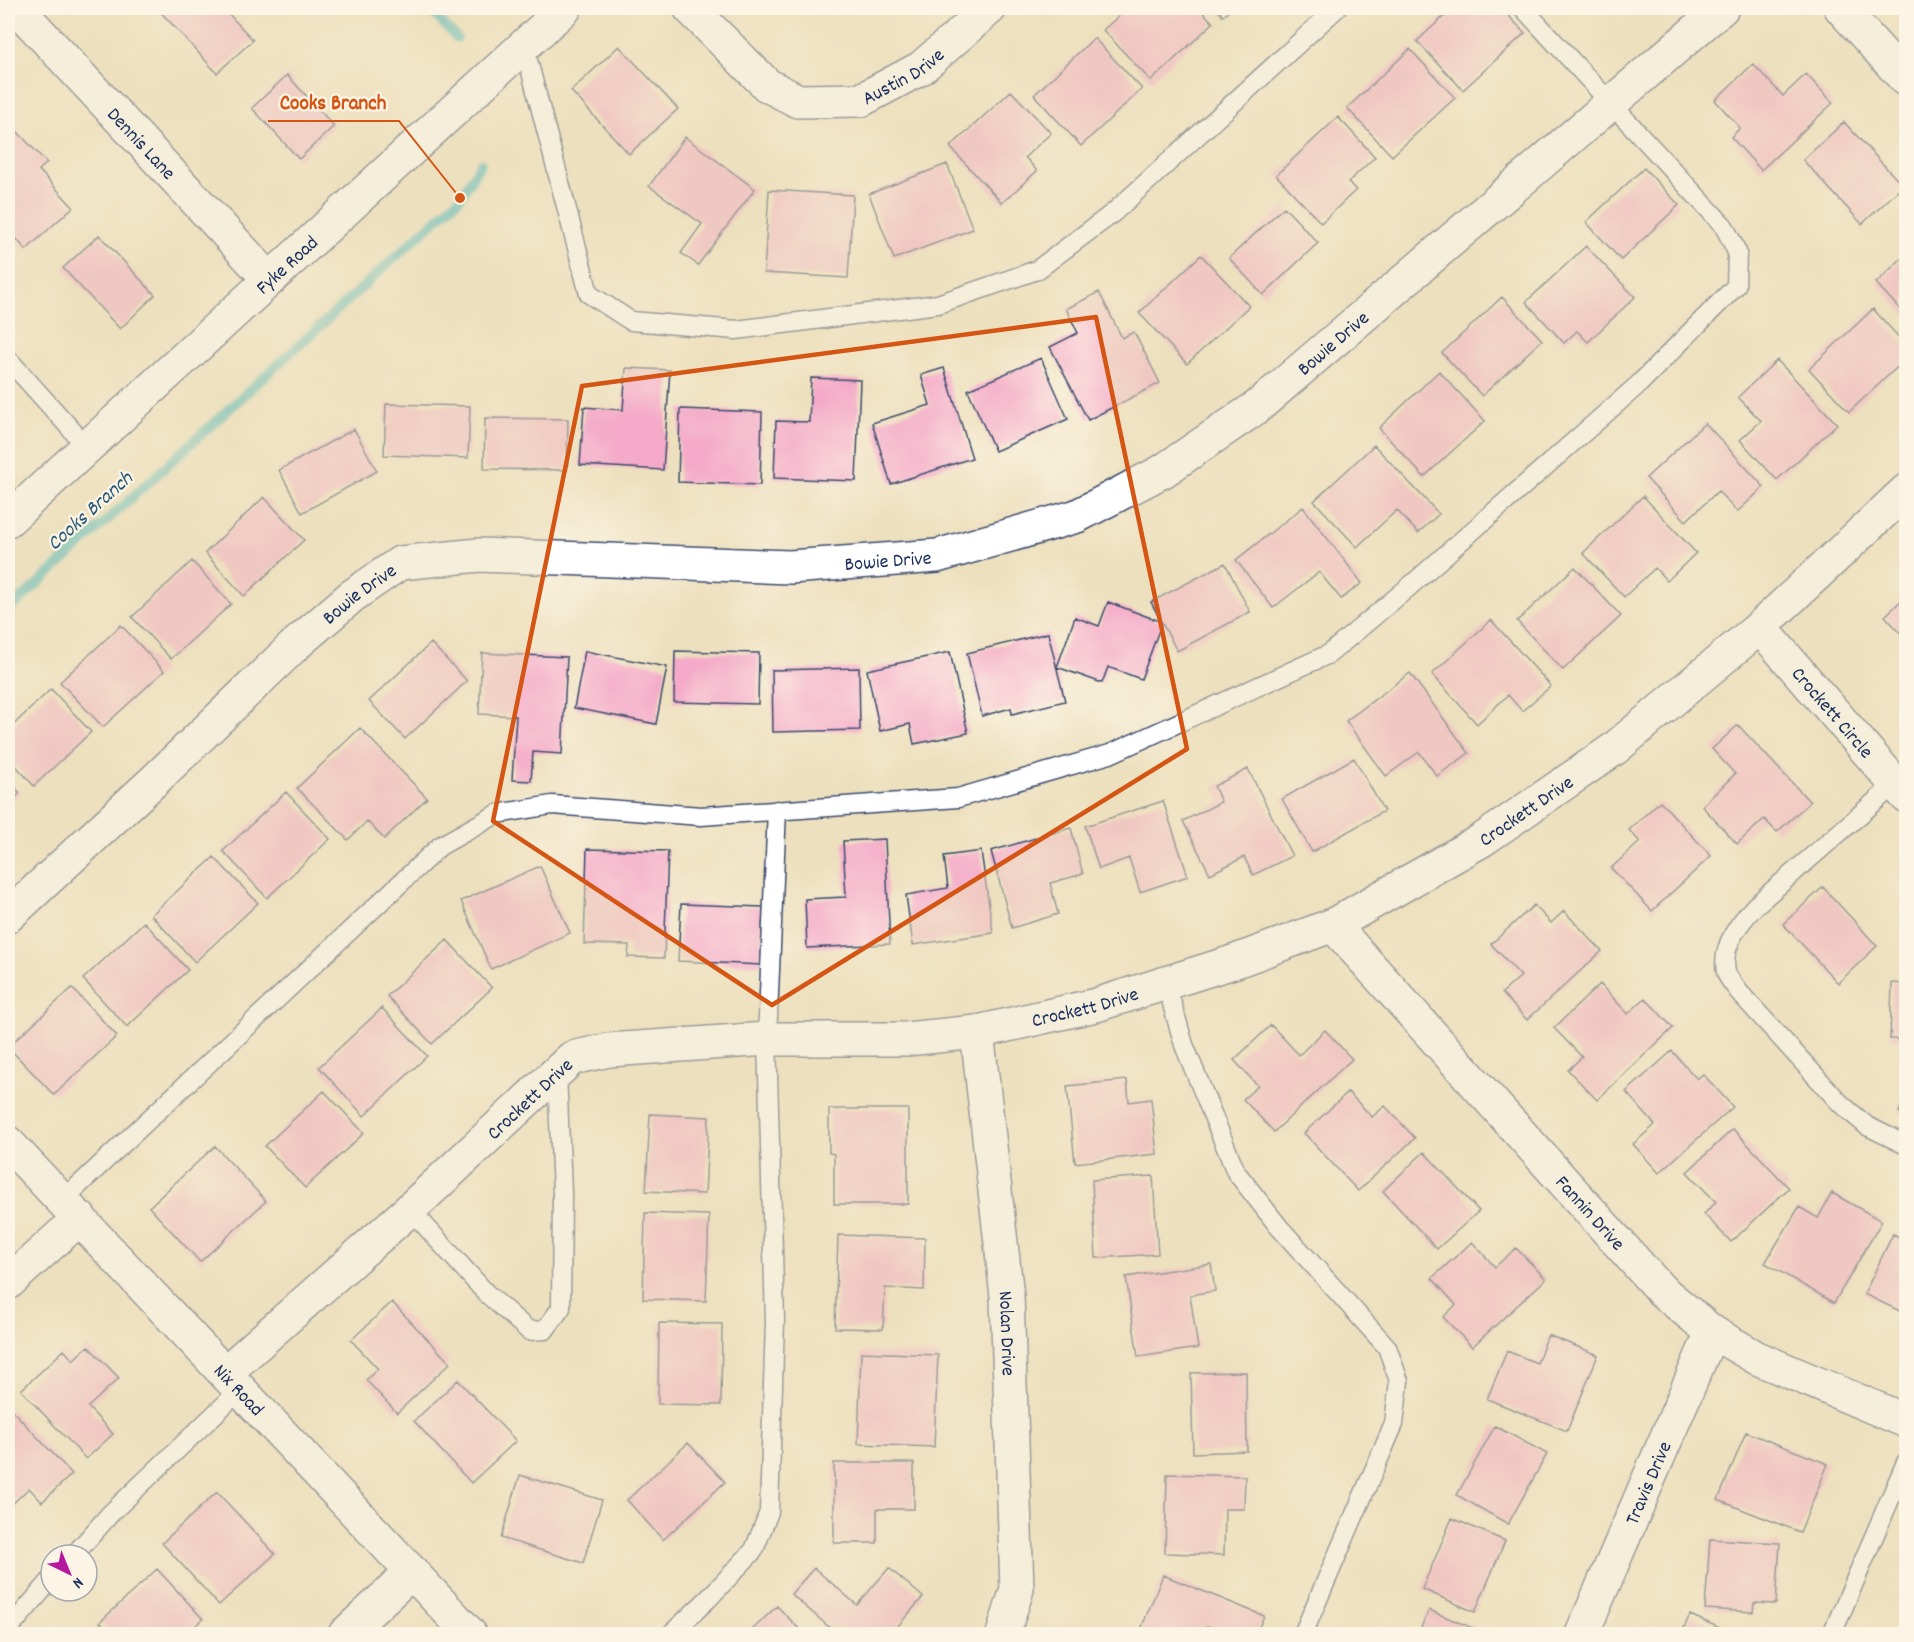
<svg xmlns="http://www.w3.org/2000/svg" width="1914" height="1642" font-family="Dekko,sans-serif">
  <rect width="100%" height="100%" fill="#fcf5e5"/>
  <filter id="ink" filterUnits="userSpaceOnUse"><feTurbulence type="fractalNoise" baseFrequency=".0167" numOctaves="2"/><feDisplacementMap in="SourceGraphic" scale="12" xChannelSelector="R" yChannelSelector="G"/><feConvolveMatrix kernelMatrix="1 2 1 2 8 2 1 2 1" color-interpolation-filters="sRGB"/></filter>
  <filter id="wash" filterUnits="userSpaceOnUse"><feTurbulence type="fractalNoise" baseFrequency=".008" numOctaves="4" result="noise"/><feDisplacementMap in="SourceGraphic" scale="24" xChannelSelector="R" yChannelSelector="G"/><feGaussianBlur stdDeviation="1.35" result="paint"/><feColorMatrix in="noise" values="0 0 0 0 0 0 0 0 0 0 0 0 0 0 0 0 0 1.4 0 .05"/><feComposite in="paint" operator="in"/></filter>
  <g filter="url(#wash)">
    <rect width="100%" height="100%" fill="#ede0be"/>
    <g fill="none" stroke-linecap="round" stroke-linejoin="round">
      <path stroke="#46b6bd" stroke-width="10" d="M428,8l29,30
        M8,611l452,-413 21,-35"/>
    </g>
    <g id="blocks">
      <path fill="#f4aac8" d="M157,8h66l30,32 -36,33z
        M1128,8h71l14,15 -62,58 -48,-51z
        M1216,8h16l-9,8z
        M1453,8h48l24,25 -62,57 -46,-49z
        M1094,38l48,51 -61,57 -47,-51z
        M619,46l59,63 -49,45 -58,-63z
        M1410,49l45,49 -63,58 -45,-48z
        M1753,64l30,32 23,-22 27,29 -72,67 -30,-33 9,-9 -25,-28z
        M287,75l47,51 -35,33 -47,-51z
        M1011,91l40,42 -26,24 12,14 -35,32 -52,-56z
        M1338,117l37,40 -27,25 8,8 -35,33 -45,-48z
        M1844,122l59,64 -41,38 -59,-64z
        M13,127l34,36 -8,7 34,37 -47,43 -18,-21v-96z
        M685,137l70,52 -57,76 -17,-12 21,-29 -53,-38z
        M947,164l26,65 -79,30 -25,-65z
        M1644,168l35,37 -58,55 -35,-38z
        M769,190l84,5 -5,83 -84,-5z
        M1284,207l34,36 -55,52 -34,-37z
        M99,235l56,60 -35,34 -57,-61z
        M1586,246l49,51 -47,45 -11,-11 -13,12 -38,-41z
        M1906,254v62l-30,-33z
        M1201,255l48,51 -62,58 -48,-51z
        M1099,292l23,46 12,-6 26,51 -72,37 -38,-73 28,-14 -12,-24z
        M1502,297l40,43 -60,56 -40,-43z
        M1873,309l33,36v14l-57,53 -40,-43z
        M1041,358l27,61 -73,32 -27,-61z
        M1777,360l60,64 -60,56 -37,-40 21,-19 -23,-24z
        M626,368l44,2 -7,100 -83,-5 4,-58 39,3z
        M944,368l28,90 -81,26 -19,-61 58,-18 -9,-30z
        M1439,371l46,50 -61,56 -45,-49z
        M811,378l49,2 -4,101 -82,-3 2,-57 33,1z
        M386,404l84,2 -2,52 -84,-3z
        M680,409l82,3 -2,73 -82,-3z
        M485,418l83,1 -1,51 -83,-1z
        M1705,423l59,64 -27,25 -19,-21 -32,30 -40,-43z
        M354,429l23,42 -75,42 -23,-43z
        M1374,445l65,69 -21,19 -21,-23 -40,37 -43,-46z
        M1643,496l53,57 -29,28 -12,-13 -31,29 -41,-44z
        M264,497l40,43 -60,56 -39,-43z
        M1303,507l59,76 -21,16 -22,-27 -46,36 -37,-48z
        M192,561l39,43 -60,55 -39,-42z
        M1225,563l25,49 -73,39 -26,-49z
        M1575,567l46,49 -58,54 -46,-49z
        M1906,596v43l-21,-23z
        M1108,602l54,20 -21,57 -33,-12 -6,16 -45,-16 18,-50 24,9z
        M1491,620l60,66 -29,25 -14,-16 -31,29 -45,-50z
        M121,625l43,46 -61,56 -43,-45z
        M1048,633l17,68 -53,13 -1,-6 -29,8 -15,-63z
        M431,643l36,38 -62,58 -36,-38z
        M585,651l82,16 -11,57 -82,-16z
        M675,651l84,2 -1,51 -84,-2z
        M950,652l18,81 -54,11 -4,-20 -30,7 -13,-61z
        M482,653l85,4 -5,97 -29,-2 -2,29 -19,-1 4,-64 -37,-2z
        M859,668l1,62 -87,2 -1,-62z
        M1410,673l59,80 -32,23 -18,-24 -33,24 -40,-55z
        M51,689l40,43 -57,54 -26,-29v-27z
        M1738,725l72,77 -33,30 -13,-13 -27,25 -35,-38 33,-32 -23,-25z
        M360,728l67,70 -43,41 -17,-18 -19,19 -51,-52z
        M1354,758l30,53 -72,41 -30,-53z
        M1248,769l44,87 -39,19 -9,-18 -34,17 -27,-53 38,-19 -7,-16z
        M8,780l12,13 -12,12z
        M286,792l44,47 -63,59 -44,-47z
        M1163,801l25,75 -48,16 -11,-34 -30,11 -14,-43z
        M1660,801l51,55 -59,55 -41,-43 29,-26 -11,-12z
        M1071,828l12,46 -33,9 8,31 -46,14 -21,-77z
        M885,839l5,105 -83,4 -2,-49 41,-2 -3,-56z
        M587,849l81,2 -4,107 -36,-1 1,-12 -45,-1z
        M981,851l12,82 -80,12 -7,-50 42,-7 -4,-32z
        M214,857l44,46 -63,59 -44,-47z
        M540,866l30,67 -79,36 -30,-68z
        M1823,887l54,59 -39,37 -55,-59z
        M681,904l82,3 -2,58 -83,-4z
        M1534,905l17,18 13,-12 38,40 -75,69 -25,-27 19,-17 -30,-32z
        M144,922l44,48 -61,57 -44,-48z
        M447,940l45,48 -60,56 -45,-48z
        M1892,983l14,1v56l-16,-1z
        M1600,984l28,30 17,-16 28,30 -76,72 -29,-30 14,-13 -28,-29z
        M72,988l45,48 -63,59 -46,-48z
        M382,1008l45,48 -63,60 -45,-49z
        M1271,1025l28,30 26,-25 27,29 -78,73 -31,-33 15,-13 -24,-26z
        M1672,1051l25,28 6,-5 30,33 -74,66 -26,-29 22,-19 -29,-33z
        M1127,1080l2,22 22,-3 6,55 -82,9 -8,-77z
        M324,1091l40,42 -59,55 -40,-42z
        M1348,1092l24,25 13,-11 30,32 -57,53 -54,-58z
        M1906,1093v22l-7,-3z
        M829,1109h79v95h-74v-50l-5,-1z
        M650,1114l59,3 -4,77 -59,-3z
        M1733,1129l56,59 -58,54 -27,-28 12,-12 -29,-30z
        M215,1146l51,55 -66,61 -51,-55z
        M1424,1152l55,59 -42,38 -54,-58z
        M1153,1176l5,78 -62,4 -4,-78z
        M1832,1193l50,28 -48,82 -69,-40 34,-56 19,11z
        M645,1213l64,2 -3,86 -63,-2z
        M1893,1234l13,6v74l-42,-20z
        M838,1235l87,3 -1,52 -39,-2 -2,41 -48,-1z
        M1472,1242l23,25 21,-19 30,31 -74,68 -29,-30 13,-12 -24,-27z
        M1211,1264l4,27 -25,4 8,53 -60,9 -12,-80z
        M392,1302l58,61 -53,50 -31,-33 12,-11 -27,-29z
        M1906,1315v16l-6,-3z
        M659,1323l63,1 -1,81 -63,-1z
        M1548,1335l50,20 -31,76 -80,-32 20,-48 30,12z
        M88,1346l31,32 -31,29 25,27 -27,25 -65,-69 43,-40 9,10z
        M861,1352l77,3 -4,92 -76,-3z
        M1246,1372l1,79 -54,2 -2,-80z
        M458,1380l58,61 -45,42 -57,-62z
        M11,1409l61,65 -30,28 -13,-14 -21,20v-96z
        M1495,1426l52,28 -39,70 -51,-29z
        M1746,1432l82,32 -28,68 -82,-32z
        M688,1443l37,39 -62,58 -36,-40z
        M834,1463h80v46h-37v34h-43z
        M1167,1474l78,2 -1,33h-19l-1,46 -59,-2z
        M520,1475l82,25 -19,63 -82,-25z
        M217,1492l58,62 -56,51 -57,-62z
        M1452,1518l53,23 -30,71 -53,-23z
        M1710,1539l70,4 -4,61 -22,-1 -1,9 -48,-3z
        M814,1568l43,37 32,-37 34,29 -32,37h-54l-46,-40z
        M157,1569l46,50 -17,15h-75l-11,-12z
        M1163,1575l101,41 -8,18h-27l-22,-8 -4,8h-64z
        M777,1606l27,28h-56z
        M1429,1610l51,21 -2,3h-60z
        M1690,1615l44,19h-53z"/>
    </g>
  </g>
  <g filter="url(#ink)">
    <use href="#blocks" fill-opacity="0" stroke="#3a4a6c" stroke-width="1.5"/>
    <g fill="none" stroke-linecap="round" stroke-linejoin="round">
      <g stroke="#3a4a6c" stroke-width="21">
        <path id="lane" d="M524,45l65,249 42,27 105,9 202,-26 99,-34 76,-57 224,-205
          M8,359l79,88
          M1901,779l-145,126c-17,18 -35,41 -30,67 2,7 9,14 13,20l102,112 26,22 39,19
          M1166,983l18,62 52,127 43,55 108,120 12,34 -5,43 -91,210
          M63,1200l377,-354 57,-32 55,-9 149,11 257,-18 152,-44 219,-100 81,-68 229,-202 97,-98 1,-34 -13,-26 -201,-218
          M410,1209l76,84 43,38 16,-1 16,-22 1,-115 -5,-121
          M74,1555l37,-42 130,-124
          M8,1630l43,-50
          M671,1634l37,-35 46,-49 15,-38 6,-191 -8,-282 10,-229
          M1832,1634l74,-172"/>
      </g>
      <g stroke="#3a4a6c" stroke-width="36">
        <g id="street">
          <path id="s1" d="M690,8l77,77 31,16 63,-1 60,-32 69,-60"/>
          <path d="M1841,8l65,72"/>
          <path id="s2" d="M1760,627l146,169"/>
          <path id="s3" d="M8,916l148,-137 139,-134 57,-49 48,-33 79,-8 311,12 147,-11 140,-40 86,-45 94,-64 465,-399"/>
          <path id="s4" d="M1333,925l328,365 51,42 45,26 149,63"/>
          <path id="s5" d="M977,1032l30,264 10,293 -14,45"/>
          <path d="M8,1283l72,-65"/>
          <path id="s6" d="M225,1373l183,-162 164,-153 37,-8 158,-11h139l71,-7 119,-27 140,-44 97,-36 149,-85 132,-91 146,-122 146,-136"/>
          <path d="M345,1634l67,-62"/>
          <path id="s7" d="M1582,1634l130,-302"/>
        </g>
      </g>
      <g stroke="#3a4a6c" stroke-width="36">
        <g id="secondary">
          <path id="s8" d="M17,8l252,271"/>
          <path id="s9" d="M8,520l557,-512"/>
          <path id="s10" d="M8,1143l462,491"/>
        </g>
      </g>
      <use href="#lane" stroke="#fff" stroke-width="18"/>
      <use href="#street" stroke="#fff" stroke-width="33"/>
      <use href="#secondary" stroke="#fff" stroke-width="33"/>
    </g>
  </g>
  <path d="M0 0H1914V1642H0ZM1096,317l91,432 -415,256 -279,-184 89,-435z" fill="#ede0be" fill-opacity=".55" fill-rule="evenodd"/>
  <path fill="none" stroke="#d45514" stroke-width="4.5" stroke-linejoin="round" d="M1096,317l91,432 -415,256 -279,-184 89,-435z"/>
  <g text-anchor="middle" stroke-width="4.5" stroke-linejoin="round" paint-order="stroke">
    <g font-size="20" fill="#1b2f5e" stroke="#fcf5e5">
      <text dy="7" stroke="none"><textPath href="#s1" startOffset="255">Austin Drive</textPath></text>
      <text dy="7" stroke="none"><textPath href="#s8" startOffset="184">Dennis Lane</textPath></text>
      <text dy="7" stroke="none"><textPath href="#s9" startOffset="378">Fyke Road</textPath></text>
      <text dy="7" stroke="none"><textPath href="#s3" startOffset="1522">Bowie Drive</textPath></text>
      <text dy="7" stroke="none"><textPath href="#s3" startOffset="1017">Bowie Drive</textPath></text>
      <text dy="7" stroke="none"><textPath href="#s3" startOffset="477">Bowie Drive</textPath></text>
      <text dy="7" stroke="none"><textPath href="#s2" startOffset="112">Crockett Circle</textPath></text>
      <text dy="7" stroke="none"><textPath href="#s6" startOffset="1472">Crockett Drive</textPath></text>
      <text dy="7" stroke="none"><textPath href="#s6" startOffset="986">Crockett Drive</textPath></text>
      <text dy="7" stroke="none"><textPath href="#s6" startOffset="410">Crockett Drive</textPath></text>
      <text dy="7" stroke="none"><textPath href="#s4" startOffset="386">Fannin Drive</textPath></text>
      <text dy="7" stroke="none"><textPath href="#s5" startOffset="303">Nolan Drive</textPath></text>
      <text dy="7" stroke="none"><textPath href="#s10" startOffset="338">Nix Road</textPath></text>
      <text dy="7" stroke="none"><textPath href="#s7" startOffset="165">Travis Drive</textPath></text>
    </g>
    <g font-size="21" font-style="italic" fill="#28587a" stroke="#fcf5e5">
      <text transform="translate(89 510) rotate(-42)" y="7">Cooks Branch</text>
    </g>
  </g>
  <path fill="none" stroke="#d45514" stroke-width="2" d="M460 198L399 121H268"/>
  <circle fill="#d45514" stroke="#fcf5e5" stroke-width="2" cx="460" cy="198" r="6"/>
  <g font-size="21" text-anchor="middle" font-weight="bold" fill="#d45514" stroke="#fcf5e5" stroke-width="4.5" stroke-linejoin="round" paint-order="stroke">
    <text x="333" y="109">Cooks Branch</text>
  </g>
  <rect width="1914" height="1642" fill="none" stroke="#fcf5e5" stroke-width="30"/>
  <g transform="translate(69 1573) rotate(137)"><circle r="28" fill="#fcf5e5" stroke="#a2a6af" stroke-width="1.5"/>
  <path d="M0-4.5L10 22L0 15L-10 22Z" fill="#b5179e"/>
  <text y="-9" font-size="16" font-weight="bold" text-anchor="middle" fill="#1b2f5e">N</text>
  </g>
</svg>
